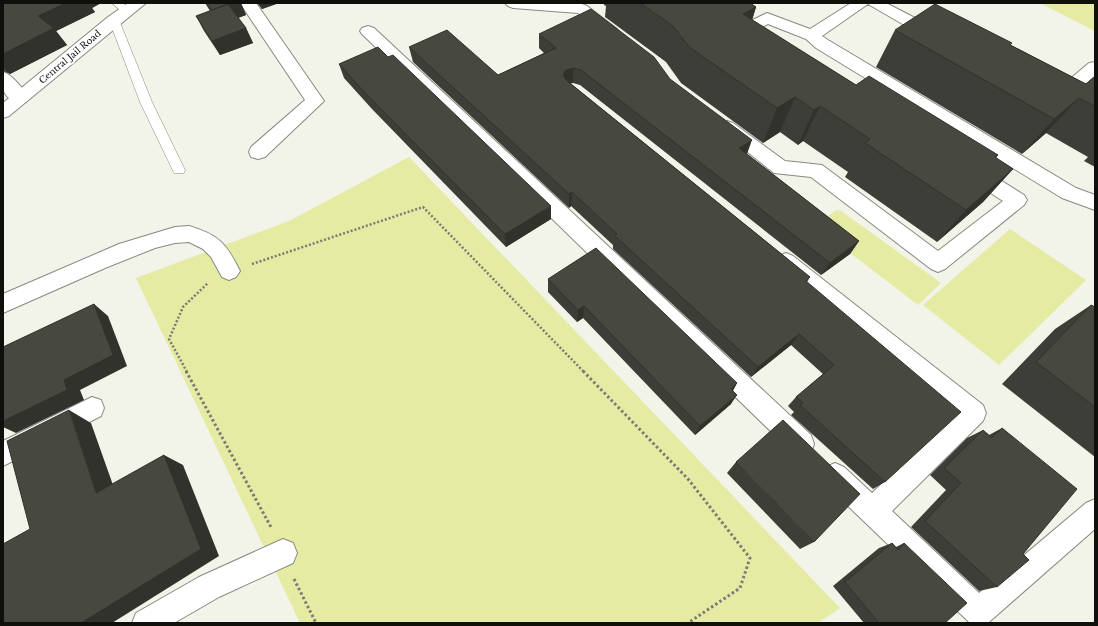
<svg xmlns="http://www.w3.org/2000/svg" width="1098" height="626" font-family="'Libre Baskerville',serif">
  <rect width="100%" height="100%" fill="#f2f3e9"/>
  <path fill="#e5eba3" d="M1040,3h55v28z
    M409,157l431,451 -22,15h-518l-164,-345 153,-57z
    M836,210l5,1 100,72 -23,22 -103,-79z
    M1010,229l76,51 -87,85 -76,-60z"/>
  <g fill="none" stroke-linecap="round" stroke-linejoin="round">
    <g stroke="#888980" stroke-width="1">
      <path id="service" d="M112,3h11l9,8 -1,2h-8z
        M114,17l5,3 33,82 33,68 -1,3h-10l-34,-71 -31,-82z"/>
    </g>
    <g stroke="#888980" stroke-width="2">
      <path id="minor" d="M240,3h16l68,98 -59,56 -7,2 -7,-2 -2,-5 2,-5 54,-47z
        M505,3l77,1 5,2 30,23 -2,3 -6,2 -6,-2 -25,-19 -65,-5 -5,-2z
        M851,3h35l56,29 2,4 -2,4 -6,1 -6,-1 -62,-36 -46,32 6,4 248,148 19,7v15l-33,-12 -246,-150 -10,-9 -38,-15 -14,7 -6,2 -6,-2 -2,-3 2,-3 25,-12 43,16z
        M368,26l6,2 437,407 3,9 -3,9 -9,3 -9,-3 -431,-419 -2,-3 2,-3z
        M1095,62v14c-13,11 -28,29 -46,24l-3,-4 3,-4 9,-3 31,-26z
        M3,72c10,3 20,17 26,26l-3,4c-9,3 -20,-3 -23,-13 -2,-4 0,-12 0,-17z
        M727,121l6,2 52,38 37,4 116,86 65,-50 -39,-25 -2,-5 2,-5 7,-2 7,2 46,29 3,5 -3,5 -79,64 -7,3 -7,-3 -120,-92 -37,-4 -53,-42 -3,-4 3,-4z
        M189,226c30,9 37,17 51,45l-4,6 -7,3 -7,-3 -11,-20 -8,-8 -14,-7 -14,1 -20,5 -50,20 -102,45v-19l116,-50 56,-17z
        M786,253l7,3 190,149 3,8 -3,8 -91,90 87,82 107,-90 9,-4v30l-106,93h-20l-143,-137 -4,-9 4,-9 9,-4 9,4 28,26 84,-79 -177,-146 -3,-6 3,-6z
        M92,397l9,3 3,8 -3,8 -98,50v-25z
        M283,539l10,4 4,10 -4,10 -74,34 -45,26h-42l4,-10 63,-36z"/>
    </g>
    <g stroke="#888980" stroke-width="2">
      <path id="secondary" d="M128,3h18l-137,113 -6,2v-15l105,-86z"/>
    </g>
    <path stroke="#7b7b75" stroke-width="2.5" stroke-dasharray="2 2" stroke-linecap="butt" d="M252,264l171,-57 161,165
      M187,372l-18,-33 14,-32 25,-24"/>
    <path stroke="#7b7b75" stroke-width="3" stroke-dasharray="2.5 2.5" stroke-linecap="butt" d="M186,371l86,158
      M583,371l105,108 62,79 -10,30 -52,35
      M294,579l22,44"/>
    <use href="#service" fill="#fff" fill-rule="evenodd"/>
    <use href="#minor" fill="#fff" fill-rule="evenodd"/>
    <use href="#secondary" fill="#fff" fill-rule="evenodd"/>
  </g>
  <path fill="#3d3e37" d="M3,3h98l-9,5 3,4 -39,19 11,14 -57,29 -7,-3z
    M205,3h36l5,12 -8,3 8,10 7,15 -33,12 -16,-24 -8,-15 14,-5z
    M257,3h22l-17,6z
    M604,3h146l6,4 -4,13 104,65 142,70 -2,3 17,11 -30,33 -46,40 -92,-65 3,-5 -45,-31 -5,4 -18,-13 -17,11 -82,-60 -15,-21 -61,-45 1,-11 -2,-1z
    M895,30l116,15 75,39 9,-8v91l-11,-6 4,-4 -42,-24 -24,21 -146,-87z
    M539,34l131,45 77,75 112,87 -9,13 -29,21 -241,-190 -7,-2h-3l240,194 -3,5 78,200 -12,7 -82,-74 3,-3 -6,-6 8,-9 27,-23 -32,-29 -40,32 -138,-128v-4l-42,-39 -2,2 -156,-146 -4,-15 89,28 46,-22 -5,-5z
    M388,57l163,162 -45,28 -134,-138 -28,-31 -5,-14z
    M548,279l189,104 -4,8 -2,13 -36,31 -112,-117 -6,4 -29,-30z
    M1091,305l4,2v150l-93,-73 53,-55z
    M1002,428l21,126 -26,33 -18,4 -68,-64 35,-37 -16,-15 37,-37 16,-8 6,5z
    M736,462l78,80 -14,7 -73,-76z
    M892,543l4,4 8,-4 41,80h-81l-31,-37 46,-38z"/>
  <path fill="#32322d" d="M66,3h35l-9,5 3,4 -39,19 11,14 -57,29 -7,-8v-12l35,-38z
    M231,3h10l5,12 -26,9 -8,-14z
    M259,3h20l-17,6z
    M756,7l-11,36 -2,-29z
    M246,28l7,15 -33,12 -8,-14z
    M573,68v15l-7,2 -3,-10 3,-5z
    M795,97l-15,35 -17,11 14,-35z
    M1079,98l-33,35 -24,21 32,-35z
    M820,106l-17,35 -5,4 16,-35z
    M752,140l-5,14 -8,-6z
    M1013,169l-30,33 -46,40 29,-32z
    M572,192l-1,14 -2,2v-14z
    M551,206v13l-45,28 -1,-13z
    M859,241l-9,13 -29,21 9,-12z
    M94,304l14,12 19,50 -47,24 4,10 -68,33 -13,-6v-6l61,-41z
    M584,306l-1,12 -6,4 1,-12z
    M799,334l-8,11 -40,32 7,-10z
    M737,383l-6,10v-4z
    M737,395l-6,9 -36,31 5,-9z
    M69,410l22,13 28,79 -23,-9z
    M164,455l19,10 36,91 -107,67h-31z"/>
  <path fill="#474840" stroke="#32322d" d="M3,3h63l-28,13 16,12 -51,26z
    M207,3h24l-19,7z
    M640,3h110l6,4 -13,7 113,71 13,-9 129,79 -3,2 18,12 -47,41 -101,-67 5,-4 -50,-33 -6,4 -19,-13 -18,11 -88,-61 -16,-21z
    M228,4l18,24 -34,13 -16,-25z
    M935,4l77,39 -2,2 76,39 9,-8v30l-16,-8 -25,21 -159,-89z
    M591,9l63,48 16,22 82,61 -13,8 120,93 -29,22 -249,-193 -8,-2 -7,2 -3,5 3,5 244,197 -4,4 155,131 -76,70 -85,-77 3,-2 -7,-6 38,-32 -35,-31 -41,33 -143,-131 2,-2 -45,-42 -3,2 -160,-147 38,-17 51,45 58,-27 -17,-14z
    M378,47l10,10 5,-2 158,151 -46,28 -138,-139 -28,-31z
    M596,248l141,135 -6,6 6,6 -37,31 -116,-120 -6,4 -30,-31z
    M94,304l19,51 -49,25 3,10 -64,31v-74z
    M1091,305l4,2v100l-59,-45z
    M69,410l27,83 68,-38 37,94 -120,74h-78v-79l27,-15 -23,-88z
    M783,420l77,74 -46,48 -78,-80z
    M1002,428l75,61 -54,65 6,6 -32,27 -72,-66 36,-38 -17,-15 39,-38 9,8z
    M892,543l6,7 6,-7 63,60 -22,20h-66l-34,-41z"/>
  <g text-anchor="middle" stroke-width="4" stroke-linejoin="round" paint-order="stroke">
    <g font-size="9" fill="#0f0f0c" stroke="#fff">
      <text transform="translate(70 57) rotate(-40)" y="3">Central Jail Road</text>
    </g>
  </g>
  <rect width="1098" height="626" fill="none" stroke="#0f0f0c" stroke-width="8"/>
</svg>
